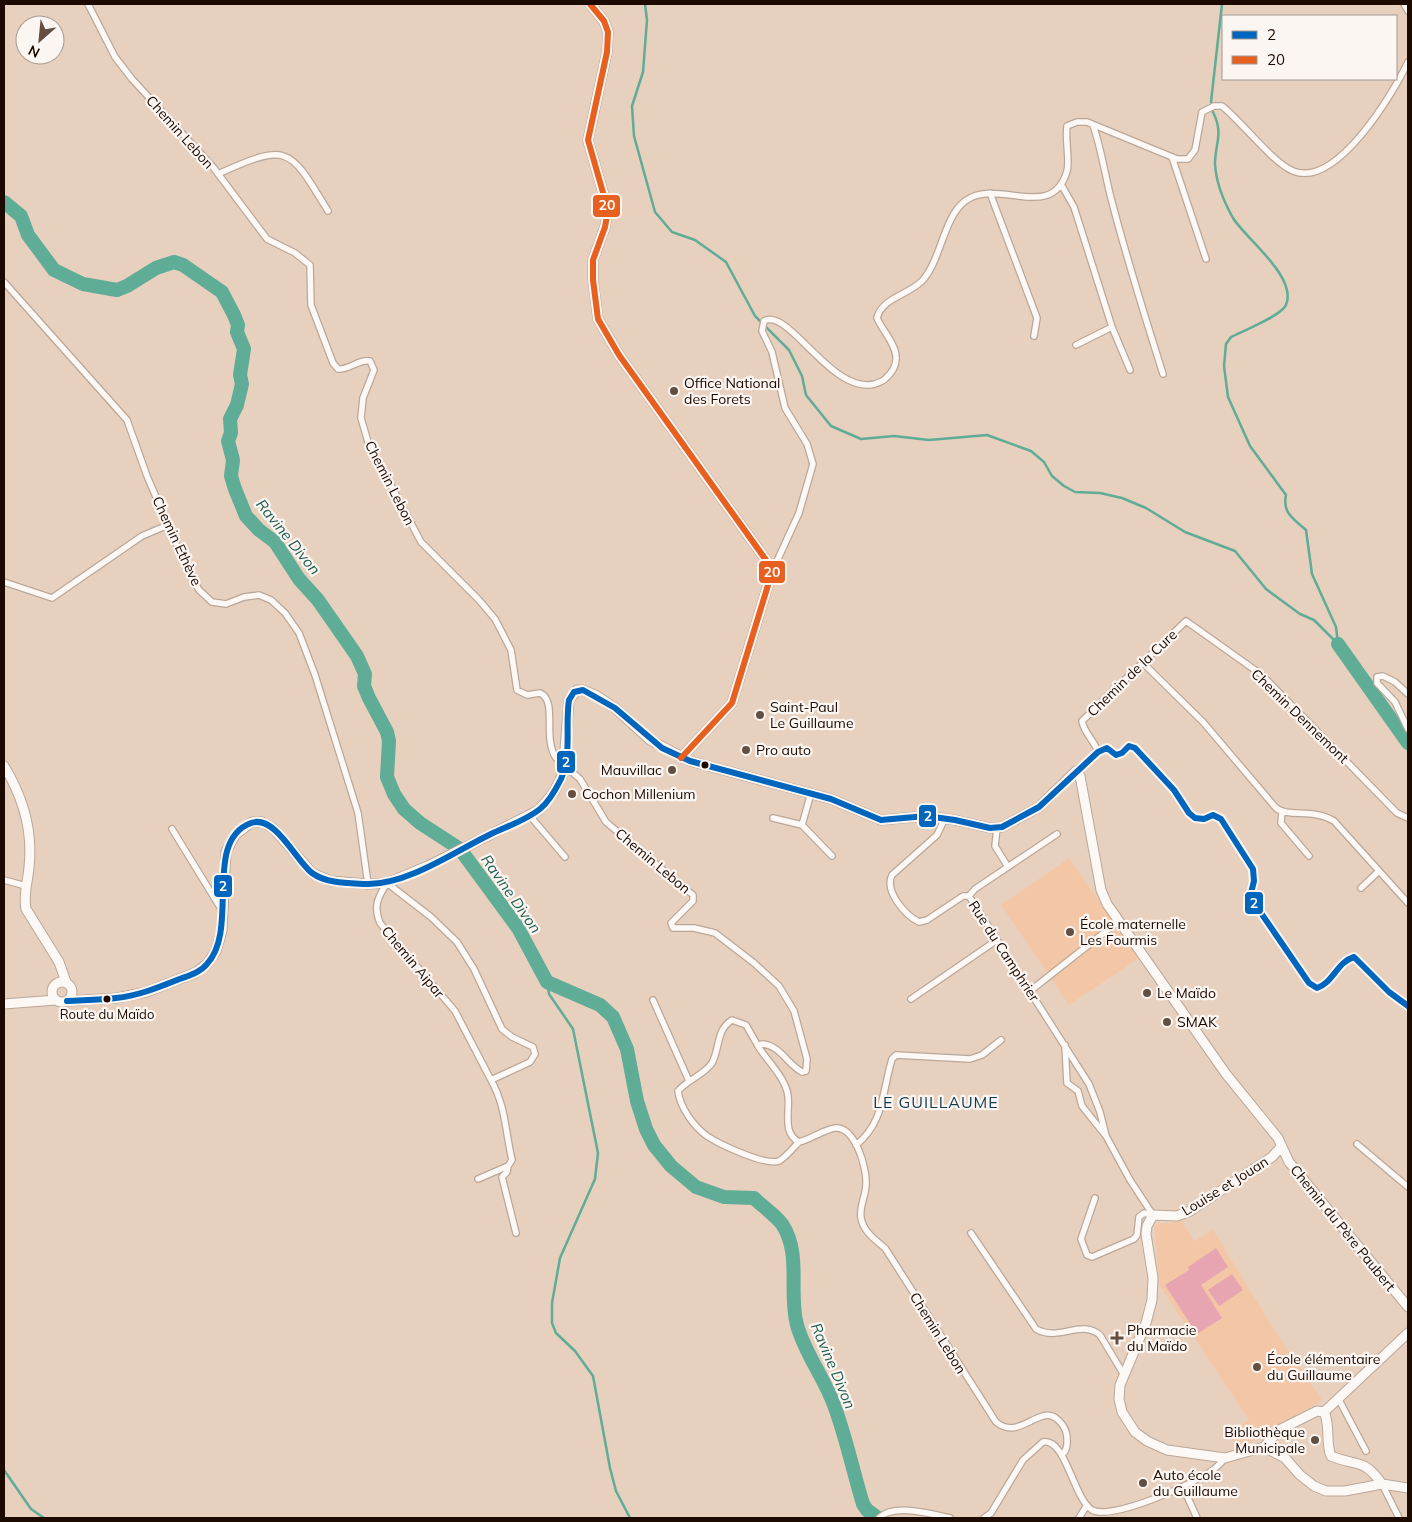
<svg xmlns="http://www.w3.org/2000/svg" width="1412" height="1522" font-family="Mulish,sans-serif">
  <rect width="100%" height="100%" fill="#e8d0be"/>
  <path fill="#f3c7a6" d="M1069,858l70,100 -70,47 -68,-100z
    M1182,1221l12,20 19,-11 64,104 45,66 -83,49 -11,-15 21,-14 -90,-135 -4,-61z"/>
  <path fill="#e6a5b1" d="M1216,1248l12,19 -27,18 21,33 -25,16 -32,-49 24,-15 -1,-3z
    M1232,1274l11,16 -24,16 -11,-16z"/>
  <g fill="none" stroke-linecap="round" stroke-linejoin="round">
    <path stroke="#5fac97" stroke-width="2.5" d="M645,4l2,16 -4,52 -11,34 2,30 21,76 17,20 23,8 31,22 29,54 34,34 13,26 4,19 25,31 30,13 33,-3 35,4 58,-5 44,16 13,11 8,14 12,10 11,6 25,1 22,5 24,10 39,24 50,19 31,38 34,25 14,6 24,24
      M1211,102l11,-98
      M1213,112c11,22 2,31 2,52 1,18 9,38 18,54 12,20 65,59 53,87 -5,11 -43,26 -55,32l-5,7 -2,22 4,31 22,49 36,49c-4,18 8,24 20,35l6,44 24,53 2,17
      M547,982l2,12 24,35 25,124 -3,26 -35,79 -8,45v20l4,10 19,18 18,25 17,92 6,23 14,27
      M4,1470l27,39 13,9"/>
    <path stroke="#5fac97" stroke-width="14" d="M4,202l17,14 7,19 26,35 29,14 34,6 10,-4 29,-18 18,-6 9,3 39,27 12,23 4,10 -1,7 7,17 -4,26 2,9 -5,21 -7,14 1,14 -3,8 5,19 -2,16 4,13 11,27 13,14 16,12 24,37 19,21 39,56 8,18 -1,12 5,12 18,34 2,9 -2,36 7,17 10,15 16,14 40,26 58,79 29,54 53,23 13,12 14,32 10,52 9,28 8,16 17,21 25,21 28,10 30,1c8,8 21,17 28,26 20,30 6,69 15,101 8,29 27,52 37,80 12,32 19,66 29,99l4,6 11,8
      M1338,644l70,99"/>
    <g stroke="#bba798" stroke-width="8">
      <path id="street" d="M88,4l27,53 17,22 81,88 54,72 28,14 15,12 1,40 22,58 5,6c12,1 20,-10 32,-8l4,9 -11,28 -2,20 7,24 53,100 58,58 16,19 16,31 6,40 10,5 13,-2c18,8 2,44 16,65l9,4
        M1404,4l4,7
        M1093,125c9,26 12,51 19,77 15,58 33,115 51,172
        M1172,157l34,102
        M218,174c71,-32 71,-27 110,37
        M1062,186l12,21 38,120 -36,18
        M990,193l47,125 -3,18
        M4,282l123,138 20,56 40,93 12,21 13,12 14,2 18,-7 15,-2 12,5 14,13 14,20 16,42 43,138 10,71
        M1112,327l18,43
        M772,572l27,-59 14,-49 -6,-20 -22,-36 -13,-56 -10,-21 2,-10c25,-14 67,74 111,63 4,-2 7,-2 10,-5 7,-6 12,-13 11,-23 -1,-13 -14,-26 -19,-38 5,-20 31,-23 45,-37 19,-20 21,-63 43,-80 33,-24 87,22 102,-30 3,-11 -2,-30 0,-45l10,-4h10l90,37h11l7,-9 7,-38 12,-6h8c19,15 51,57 71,65 43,18 100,-77 115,-109
        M4,582l48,16 90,-62 26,-11
        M1143,663l60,59 73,86c13,10 37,0 58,13l74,82
        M1408,694l-13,-12 -12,-6 -6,1v6l18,19 13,27
        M1098,752c-4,-12 -14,-19 -16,-31l104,-100 76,54 135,138 11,5
        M565,766l15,13 26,43 87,73v6l-22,22 2,5h21l21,5 39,30 25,23 15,25 13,48 -1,12 -4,1c-15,-8 -22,-27 -40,-28l-4,2c9,15 28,32 30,50 2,16 -6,37 11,46 12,-3 24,-12 36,-14 20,-2 32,40 31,56 0,12 -7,22 -5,34 2,13 14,22 24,30l111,174c17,14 30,-1 47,-6 12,-4 23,10 24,21 0,7 1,12 -5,18
        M1076,771l22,-19 9,-4 9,7 6,-2 7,-7 6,2 39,42 15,23 6,5 9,1 9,-4 8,4 32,50 1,12 -4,16 59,86 8,5c16,-5 20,-26 37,-31l35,35 19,14
        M811,793l-9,32 30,31
        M1282,811l-1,12 28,33
        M530,816l35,41
        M773,818l29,7
        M945,818l-8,17 -45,40c-8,16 13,40 27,47l8,-2 36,-24h6l120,188 11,28 6,24
        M997,828l-2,18 13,21
        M172,829l51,83
        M4,880l22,6
        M387,883l44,34 26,25 17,27 28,60 10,8 21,10 2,7 -5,8 -39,18 -36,-69 -75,-88c-7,-17 -2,-26 7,-40z
        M1361,888l18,-17
        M969,896l6,-7 82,-55
        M1030,991l89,-70
        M911,999l86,-59
        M653,1000l36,81
        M1065,1045l2,38 11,8 4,15 24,30 24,44 23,35
        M758,1046l-12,-21 -14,-5c-16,10 -12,28 -20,43 -8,12 -25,17 -34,28 2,16 15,35 29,45 12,8 58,30 72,25 7,-4 14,-13 20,-19
        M1357,1144l51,43
        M856,1145c28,-22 26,-53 36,-86l4,-4 74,4 12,-4 19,-15
        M508,1166l-1,6 -5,5 14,56
        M478,1179l30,-13 4,-6c-7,-30 -6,-53 -21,-80
        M1095,1198l-14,41 6,16 5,2 42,-18 3,-4 2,-18 5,-4 9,2
        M971,1233l65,96c23,13 44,-10 64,6l24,40
        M1338,1398l28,53
        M1382,1484l17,34
        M1183,1487l14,31
        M879,1518c15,-15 53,-4 71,0
        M984,1518l7,-5 32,-53 20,-18c23,-4 30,56 49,68 19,11 105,-27 122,-41 4,-3 8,-7 11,-11
        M1079,1518l8,-13"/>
    </g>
    <g stroke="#bba798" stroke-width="11">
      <path id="secondary" d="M590,4l14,17 4,11 -1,20 -19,88 20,70 -3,17 -12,33v20l5,39 21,36 152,212 1,5 -40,131 -51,55
        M4,766c19,31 29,65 25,101 -1,14 -6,28 -3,42l33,53 7,20
        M52 992a10 10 0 1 1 20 0a10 10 0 1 1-20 0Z
        M67,1001l50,-3 29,-6 49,-19 12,-9 9,-13 6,-20 4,-79 9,-17 17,-13h10l11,6 39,45 19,8 37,3 19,-1 43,-18 109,-55 15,-18 9,-18 6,-74 8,-10h6l14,6 18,12 35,32 40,21 141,38 50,21 45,-4 29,4 35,8 12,-1 37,-20 37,-36 4,5 21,114 6,14 119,170 52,64 11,24 119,145
        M4,1004l52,-4
        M1281,1147l-9,10 -82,54 -13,5 -24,-1 -6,11 -1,8 7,44 -1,22 -6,23 -26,62 -1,14 3,13 13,20 12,9 20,9 58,8 39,-11 15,-17 38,-19 7,1
        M1324,1412l84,-79
        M1324,1412c7,14 1,30 7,44 26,11 32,1 51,28
        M1264,1447l21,11 15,17 14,11 12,5h19l37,-7 26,4"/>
    </g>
    <use href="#street" stroke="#fcf8f5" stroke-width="5.5"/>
    <use href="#secondary" stroke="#fcf8f5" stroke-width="9"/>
    <g stroke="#fcf6f2" stroke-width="10">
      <path id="bus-1" d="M67,1001c16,-1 32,-1 49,-3 21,-2 41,-10 61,-18 10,-4 23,-7 30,-16 33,-35 -5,-123 44,-141 24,-9 45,38 61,50 15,11 38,10 55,11 40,1 87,-32 122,-49 16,-8 36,-14 51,-26 9,-7 16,-20 21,-30 11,-23 4,-54 8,-79l5,-8 9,-2 32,18 47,40 28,13 141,38 50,21 45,-4 29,4 35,8 12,-1 37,-20 59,-55 9,-4 9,7 6,-2 7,-7 6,2 39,42 15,23 6,5 9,1 9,-4 8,4 32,50 1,12 -4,16 59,86 8,5c16,-5 20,-26 37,-31l35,35 19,14"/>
    </g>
    <g stroke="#fcf6f2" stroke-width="10">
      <path id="bus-2" d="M590,4l14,17 4,11 -1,20 -19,88 20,70 -3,17 -12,33v20l5,39 21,36 152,212 1,5 -40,131 -51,55"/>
    </g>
    <use href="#bus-1" stroke="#0065bd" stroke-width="6"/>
    <use href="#bus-2" stroke="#e76020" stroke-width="6"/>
  </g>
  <g fill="#634f42" stroke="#fcf6f2" stroke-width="2">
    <circle cx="674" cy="391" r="5"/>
    <circle cx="760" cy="715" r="5"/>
    <circle cx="746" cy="750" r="5"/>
    <circle cx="672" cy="770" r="5"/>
    <circle cx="572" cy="794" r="5"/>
    <circle cx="1070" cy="932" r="5"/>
    <circle cx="1147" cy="993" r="5"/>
    <circle cx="1167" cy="1022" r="5"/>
    <path d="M1114.5 1330.5h5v5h5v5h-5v5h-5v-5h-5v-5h5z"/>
    <circle cx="1257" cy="1367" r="5"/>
    <circle cx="1315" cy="1440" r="5"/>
    <circle cx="1143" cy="1483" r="5"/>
  </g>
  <g fill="#1c0a00" stroke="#fcf6f2" stroke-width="2">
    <circle cx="705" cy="765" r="4.5"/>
    <circle cx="107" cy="999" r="4.5"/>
  </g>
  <g text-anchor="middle" stroke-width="4.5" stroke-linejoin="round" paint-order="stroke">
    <g font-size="13" fill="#1c0a00" stroke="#fcf6f2">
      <text x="107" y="1019">Route du Maïdo</text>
    </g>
    <g font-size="14" fill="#1c0a00" stroke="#fcf6f2">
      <text transform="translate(180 132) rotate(48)" y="5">Chemin Lebon</text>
      <text transform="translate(390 483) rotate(63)" y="5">Chemin Lebon</text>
      <text transform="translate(177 541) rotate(65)" y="5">Chemin Ethève</text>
      <text transform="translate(1132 673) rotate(-44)" y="5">Chemin de la Cure</text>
      <text transform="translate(1300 716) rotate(44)" y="5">Chemin Dennemont</text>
      <text transform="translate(653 861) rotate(40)" y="5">Chemin Lebon</text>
      <text transform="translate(1004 951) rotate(57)" y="5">Rue du Camphrier</text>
      <text transform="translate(413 962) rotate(50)" y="5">Chemin Aipar</text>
      <text transform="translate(1225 1186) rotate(-32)" y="5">Louise et Jouan</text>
      <text transform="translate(1343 1228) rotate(51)" y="5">Chemin du Père Paubert</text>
      <text transform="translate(938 1333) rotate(58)" y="5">Chemin Lebon</text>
    </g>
    <g font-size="14" fill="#1c0a00" stroke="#fcf6f2" text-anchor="start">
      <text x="684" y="388">Office National<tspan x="684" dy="16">des Forets</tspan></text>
      <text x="770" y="712">Saint-Paul<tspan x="770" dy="16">Le Guillaume</tspan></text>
      <text x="756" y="755">Pro auto</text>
      <text x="662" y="775" text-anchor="end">Mauvillac</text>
      <text x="582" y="799">Cochon Millenium</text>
      <text x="1080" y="929">École maternelle<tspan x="1080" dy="16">Les Fourmis</tspan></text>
      <text x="1157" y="998">Le Maïdo</text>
      <text x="1177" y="1027">SMAK</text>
      <text x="1127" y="1335">Pharmacie<tspan x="1127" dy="16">du Maïdo</tspan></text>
      <text x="1267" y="1364">École élémentaire<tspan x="1267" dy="16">du Guillaume</tspan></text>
      <text x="1305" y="1437" text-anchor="end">Bibliothèque<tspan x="1305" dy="16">Municipale</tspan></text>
      <text x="1153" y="1480">Auto école<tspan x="1153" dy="16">du Guillaume</tspan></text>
    </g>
    <g font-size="15" font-style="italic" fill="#1f5c50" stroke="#fcf6f2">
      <text transform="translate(288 537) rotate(51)" y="5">Ravine Divon</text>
      <text transform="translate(511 894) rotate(55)" y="5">Ravine Divon</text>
      <text transform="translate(833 1366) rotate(67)" y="5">Ravine Divon</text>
    </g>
    <g font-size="16" letter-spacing="1" fill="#123b51" stroke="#fcf6f2">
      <text x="936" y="1108">LE GUILLAUME</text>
    </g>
  </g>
  <g stroke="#fcf6f2" stroke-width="2">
    <rect x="592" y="194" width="29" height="24" rx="5" fill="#e76020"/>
    <rect x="758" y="560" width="28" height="24" rx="5" fill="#e76020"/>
    <rect x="556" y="750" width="20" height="24" rx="5" fill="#0065bd"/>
    <rect x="918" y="804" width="19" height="24" rx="5" fill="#0065bd"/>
    <rect x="213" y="874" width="20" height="24" rx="5" fill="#0065bd"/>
    <rect x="1244" y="891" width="20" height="24" rx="5" fill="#0065bd"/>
  </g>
  <g font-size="14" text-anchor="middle" font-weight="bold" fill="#fff">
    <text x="607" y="210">20</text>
    <text x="772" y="577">20</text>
    <text x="566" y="767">2</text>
    <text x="928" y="821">2</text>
    <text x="223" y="891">2</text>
    <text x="1254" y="908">2</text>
  </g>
  <rect width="1412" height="1522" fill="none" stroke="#1c0a00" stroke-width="10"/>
  <rect x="1222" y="15" width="175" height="65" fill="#fcf6f2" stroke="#a29891"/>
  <rect x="1232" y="31" width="25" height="8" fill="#0065bd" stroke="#a29891"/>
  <text x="1267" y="40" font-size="15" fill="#1c0a00">2</text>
  <rect x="1232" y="56" width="25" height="8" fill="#e76020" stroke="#a29891"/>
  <text x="1267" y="65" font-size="15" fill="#1c0a00">20</text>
  <g transform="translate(40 40) rotate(207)"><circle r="24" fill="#fcf6f2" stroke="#a29891"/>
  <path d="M0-4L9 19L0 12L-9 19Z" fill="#634f42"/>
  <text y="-8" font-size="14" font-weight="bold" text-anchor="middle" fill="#1c0a00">N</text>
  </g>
</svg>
